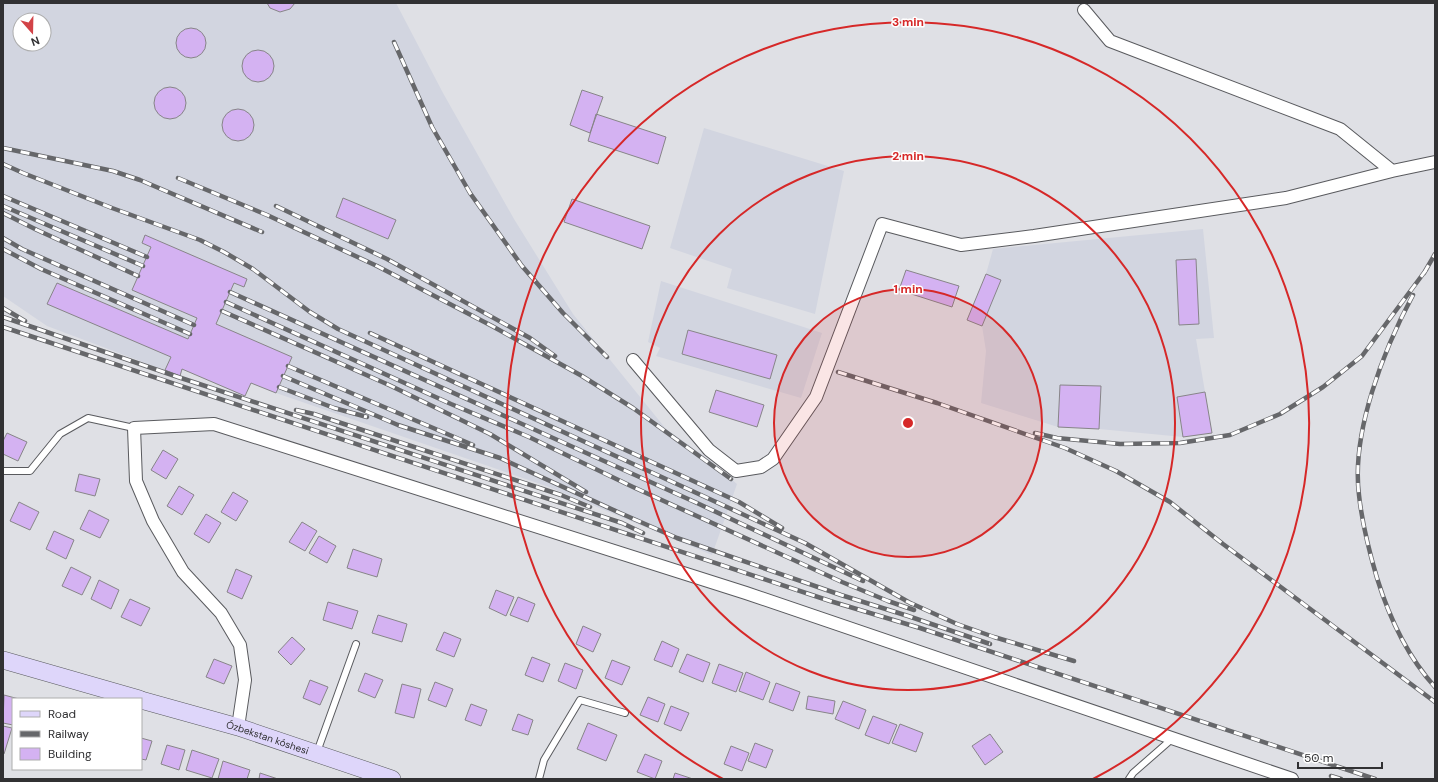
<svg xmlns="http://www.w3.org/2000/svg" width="1438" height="782" font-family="'DM Sans',sans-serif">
  <rect width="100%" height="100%" fill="#dfe0e5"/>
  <path fill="#d2d5e0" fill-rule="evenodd" d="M3,3h393l47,90 71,126 59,95 93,115 42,30 29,25 -25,71 -163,-68 -273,-94 -25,-10 -6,13 -62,-27 -3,7 -133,-50 -44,-30zM20,20h24v24h-24z
    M704,128l140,43 -29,143 -88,-26 5,-19 -62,-21z
    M1203,229l11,109 -18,1 16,94 -29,4 -84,-8 -41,-2 -77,-24 5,-52 -4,-25 19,-46 -15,-6 7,-25z
    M661,281l161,52 -21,65 -145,-42 4,-8 -12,-6z"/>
  <path fill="#d4b2f2" stroke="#878588" d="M267,3h28l-5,6 -10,3 -10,-4z
    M176 43a15 15 0 1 1 30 0a15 15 0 1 1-30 0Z
    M242 66a16 16 0 1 1 32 0a16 16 0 1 1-32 0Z
    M154 103a16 16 0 1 1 32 0a16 16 0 1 1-32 0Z
    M582,90l21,7 -13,36 -20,-8z
    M222 125a16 16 0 1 1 32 0a16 16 0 1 1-32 0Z
    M596,114l70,23 -8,27 -70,-23z
    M343,198l53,22 -8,19 -52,-22z
    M572,199l78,27 -8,23 -78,-27z
    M145,235l102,44 -3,8 -10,-4 -18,41 76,33 -16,36 -25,-10 -6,13 -63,-27 -2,7 -15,-6 6,-13 -124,-53 10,-21 131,56 9,-21 -65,-28 19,-43 -9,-4z
    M1196,259l3,65 -20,1 -3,-65z
    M906,270l53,16 -7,21 -53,-17z
    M986,274l15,6 -19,46 -15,-6z
    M688,330l89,25 -7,24 -88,-25z
    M1060,385l41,1 -2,43 -41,-2z
    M716,390l48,15 -7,22 -48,-15z
    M1205,392l7,41 -29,4 -6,-40z
    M7,433l20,9 -9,19 -15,-7v-13z
    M163,450l15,9 -12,20 -15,-9z
    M79,474l21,5 -5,17 -20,-5z
    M179,486l15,9 -12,20 -15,-9z
    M233,492l15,9 -12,20 -15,-9z
    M19,502l20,10 -9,18 -20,-9z
    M89,510l20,10 -9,18 -20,-9z
    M206,514l15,9 -12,20 -15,-9z
    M302,522l15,9 -12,20 -16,-9z
    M54,531l20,9 -8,19 -20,-10z
    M319,536l17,10 -9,17 -18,-10z
    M353,549l29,10 -5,18 -30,-9z
    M71,567l20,10 -9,18 -20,-9z
    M236,569l16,7 -10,23 -15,-7z
    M99,580l20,10 -8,19 -20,-10z
    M496,590l18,7 -8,19 -17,-8z
    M518,597l17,7 -7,18 -18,-7z
    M130,599l20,9 -9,18 -20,-9z
    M328,602l30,9 -6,18 -29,-9z
    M378,615l29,9 -5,18 -30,-9z
    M583,626l18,8 -8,18 -17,-8z
    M444,632l17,7 -7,18 -18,-7z
    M292,637l13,12 -14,16 -13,-13z
    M662,641l17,8 -7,18 -18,-7z
    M687,654l23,9 -7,19 -24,-10z
    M532,657l18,7 -7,18 -18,-7z
    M214,659l18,7 -8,18 -18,-7z
    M612,660l18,7 -8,18 -17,-7z
    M565,663l18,7 -7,19 -18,-8z
    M719,664l24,9 -7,19 -24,-9z
    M746,672l24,10 -7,18 -24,-9z
    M365,673l18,7 -8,18 -17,-7z
    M310,680l18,7 -8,18 -17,-7z
    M435,682l18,7 -7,18 -18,-7z
    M776,683l24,9 -7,19 -24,-9z
    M402,684l19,5 -7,29 -19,-5z
    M4,695l15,4h-6v26l-10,-2z
    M808,696l27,5 -2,13 -27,-5z
    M648,697l17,7 -7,18 -18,-7z
    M843,701l23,9 -7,19 -24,-10z
    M471,704l16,6 -6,16 -16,-6z
    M671,706l18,7 -8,18 -17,-7z
    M518,714l15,6 -5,15 -16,-5z
    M873,716l24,9 -8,19 -24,-9z
    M588,723l29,12 -11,26 -29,-12z
    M900,724l23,9 -7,19 -24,-9z
    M3,726l9,2 -8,26h-1z
    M990,734l13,18 -18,13 -13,-19z
    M141,738l11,3 -6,19 -5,-1z
    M755,743l18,7 -7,18 -18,-7z
    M167,745l18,5 -6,20 -18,-6z
    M731,746l18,7 -7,18 -18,-7z
    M192,750l27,9 -7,19 -26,-8z
    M645,754l17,7 -7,18 -18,-7z
    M223,761l27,9 -3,9h-29z
    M260,773l18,6h-19z
    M675,773l18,6h-20z"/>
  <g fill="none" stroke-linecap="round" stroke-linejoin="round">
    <g stroke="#595a5e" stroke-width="8">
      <path id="lane" d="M3,471h27l30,-37 28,-16 46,10
        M317,752l39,-108
        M539,779l5,-19 36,-60 45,13
        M1129,779l4,-6 40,-35"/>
    </g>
    <g stroke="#595a5e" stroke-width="14">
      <path id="street" d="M1084,10l26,31 230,88 52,42
        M633,360l76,90 27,21 25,-4 12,-8 43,-62 66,-173 79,21 73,-9 252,-38 106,-27 43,-9
        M238,727l7,-47 -5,-35 -19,-32 -38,-41 -30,-51 -17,-40 -2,-53 80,-4 532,169 546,186"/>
    </g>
    <g stroke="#595a5e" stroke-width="18">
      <g id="secondary">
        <path d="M3,660l136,39"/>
        <path id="s1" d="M141,700l97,27 154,52"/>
      </g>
    </g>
    <use href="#lane" stroke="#fff" stroke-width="6"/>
    <use href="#street" stroke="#fff" stroke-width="12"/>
    <use href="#secondary" stroke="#ded6fa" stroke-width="17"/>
    <g stroke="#66676a" stroke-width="4.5">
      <path id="rail" d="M394,42l38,85 38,66 52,73 41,47 44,44
        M3,148l110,23 27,9 122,52
        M3,164l20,9 89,35 88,32 24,12 29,17 57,43 28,17 352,161 115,53 107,61
        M178,178l89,37 110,51 115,60 90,50 51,32 98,71
        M3,196l144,61
        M3,206l140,60
        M276,206l111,53 143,79 25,18
        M3,213l34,17 101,46
        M3,238l19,11 172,76
        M3,249l38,20 149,65
        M1424,273l11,-19
        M230,292l467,211 166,78
        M1413,295c-29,54 -62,137 -54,200 3,28 10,56 18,83 12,39 30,78 58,109
        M226,302l225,102 78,33 104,50 209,95 46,19 26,9
        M3,308l22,13
        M222,311l167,74 101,49 96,58
        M3,317l175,60 444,146 21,10
        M3,327l827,274 90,27 455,151
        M370,333l332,152 37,17 43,26
        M288,366l185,79
        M838,372l99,31 128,45 51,23 54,31 53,42 212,158
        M283,376l115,49 102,33 120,55 57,25 164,57 67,21 82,28
        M279,387l55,21 33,9
        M296,410l18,4 27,9 220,72 29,12
        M1035,433l22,5 63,6 60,-1 50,-8 50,-21 43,-27 39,-31 64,-86
        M906,601l51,23 37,13 80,24
        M1331,776l10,3"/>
    </g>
    <use href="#rail" stroke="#fff" stroke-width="3" stroke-dasharray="9" stroke-linecap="butt"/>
  </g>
  <circle cx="908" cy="423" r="134" fill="#d62828" fill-opacity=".12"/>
  <g fill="none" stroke="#d62828" stroke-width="2">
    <circle cx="908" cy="423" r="134"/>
    <circle cx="908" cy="423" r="267"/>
    <path d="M723 779A401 401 0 1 1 1093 779"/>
  </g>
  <g text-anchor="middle" stroke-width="3" stroke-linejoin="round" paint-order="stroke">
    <g font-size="10" fill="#313133" stroke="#fff">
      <text dy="4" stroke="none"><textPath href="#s1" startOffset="132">Ózbekstan kóshesi</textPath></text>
    </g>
  </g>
  <circle cx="908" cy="423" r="6" fill="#d62828" stroke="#fff" stroke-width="2"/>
  <g font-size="12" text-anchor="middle" font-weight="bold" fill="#d62828" stroke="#fff" stroke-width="3" stroke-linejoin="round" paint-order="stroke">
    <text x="908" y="26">3 min</text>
    <text x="908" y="160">2 min</text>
    <text x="908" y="293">1 min</text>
  </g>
  <rect width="1438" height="782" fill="none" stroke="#313133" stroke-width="8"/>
  <rect x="12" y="698" width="130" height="72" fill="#ffffff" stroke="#adadad"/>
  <rect x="20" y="711" width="20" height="6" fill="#ded6fa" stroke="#adadad"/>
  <text x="48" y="718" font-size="12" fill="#313133">Road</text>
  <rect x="20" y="731" width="20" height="6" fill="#66676a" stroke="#adadad"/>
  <text x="48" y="738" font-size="12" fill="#313133">Railway</text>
  <rect x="20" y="748" width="20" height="12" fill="#d4b2f2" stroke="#adadad"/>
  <text x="48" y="758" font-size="12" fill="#313133">Building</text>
  <g transform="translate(32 32) rotate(160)"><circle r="19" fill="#ffffff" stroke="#adadad"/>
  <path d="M0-3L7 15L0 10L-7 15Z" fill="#d24347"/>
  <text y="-6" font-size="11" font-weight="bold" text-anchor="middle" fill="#313133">N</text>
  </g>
  <path d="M1298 762v6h84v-6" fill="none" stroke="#313133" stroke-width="2"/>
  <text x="1304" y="762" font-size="12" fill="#313133" stroke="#ffffff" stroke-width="3" paint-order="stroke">50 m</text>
</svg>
